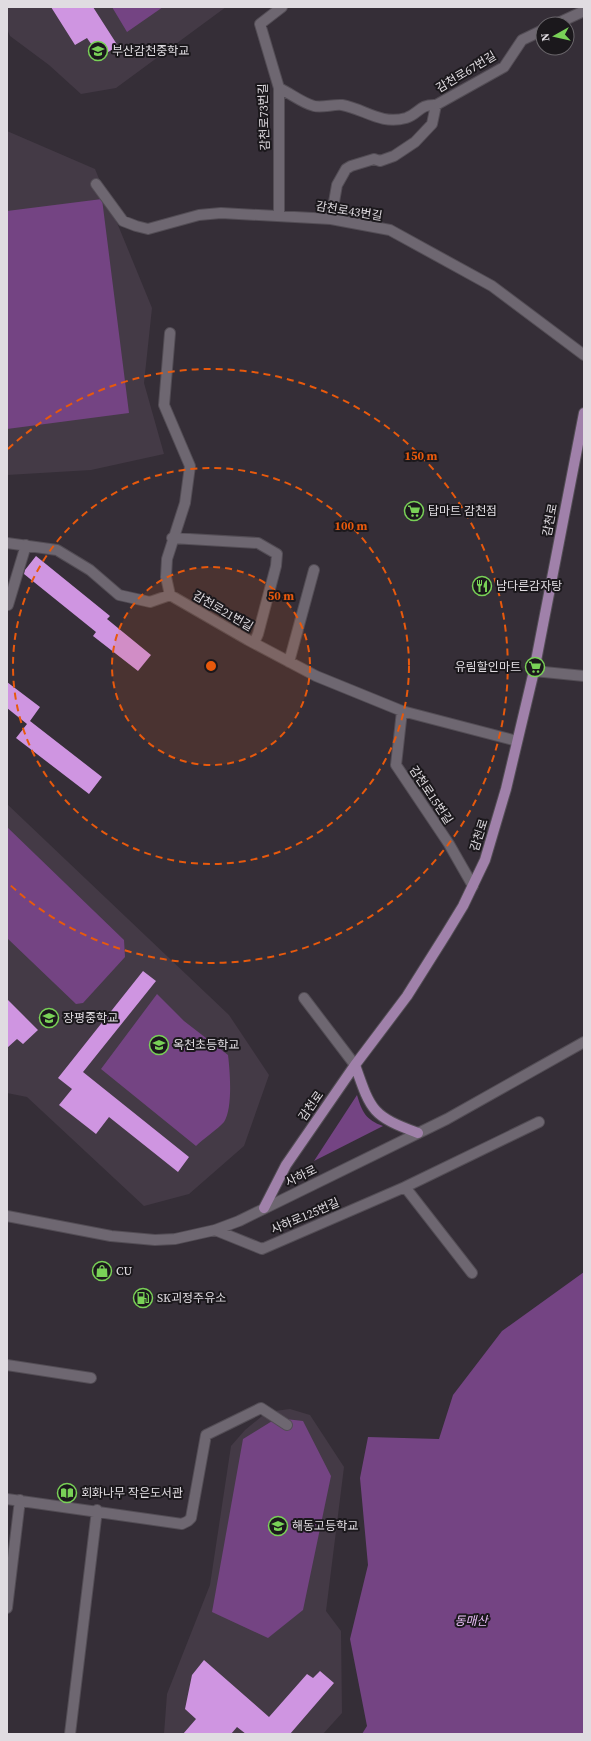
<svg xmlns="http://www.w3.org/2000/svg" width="591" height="1741" font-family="'Source Serif 4','Noto Sans KR',serif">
  <rect width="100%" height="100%" fill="#352e37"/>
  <path fill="#443a46" d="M7,7h219l-110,81 -35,6 -32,-29 -39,-29 -3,-7z
    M7,131l88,38 57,139 -8,75 20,71 -73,16 -84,5z
    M7,804l222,211 40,60 -25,71 -55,48 -45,12 -117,-109 -20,-4z
    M290,1409l20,6 34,52 -18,144 15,20 1,82 -19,21h-159l3,-40 43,-109 21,-139 14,-16 22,-18z"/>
  <path fill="#744483" d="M112,7h51l-36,25z
    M102,199l27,214 -122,16v-218z
    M7,827l117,113 1,17 -42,46 -7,1 -69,-66z
    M157,994l27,27 44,34c2,16 5,53 -4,67 -6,7 -21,17 -28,24l-95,-77z
    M357,1095c5,17 9,25 26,31l-69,35z
    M584,1272v462h-222l5,-8 -17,-87 18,-74 -8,-87 8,-41 71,2 14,-44 49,-64z
    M277,1418l26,3 28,55 -28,134 -35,28 -56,-26 31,-173z"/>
  <path fill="#cf95e1" d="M51,7h42l25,39 -18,11 -13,-19 -12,7z
    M36,556l74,60 -3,3 44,36 -13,16 -45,-35 3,-4 -72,-58 1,-4z
    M7,682l33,25 -10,14 72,56 -13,17 -73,-56 11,-14 -20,-16z
    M143,971l13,10 -73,91 106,85 -11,15 -69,-55 -13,17 -37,-29 13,-16 -14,-11z
    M7,999l31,31 -15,14 -6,-5 -10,9z
    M204,1660l65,57 38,-43 6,4 7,-7 14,12 -44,51h-44l-9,-7 -6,7h-48l13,-15 -11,-10 7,-34z"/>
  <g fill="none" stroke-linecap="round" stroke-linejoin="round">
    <g stroke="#534d55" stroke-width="12">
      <path id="minor" d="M556,24l28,-13
        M279,88c11,5 23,15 35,18 9,2 19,-2 28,-1 23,4 38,20 64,13 13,-4 13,-14 30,-13l68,-38 18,-27 21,-10
        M96,184l27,37 13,5 12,3 51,-14 22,-2 110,6 59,11 102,56 92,69
        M279,215v-127l-19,-64 22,-17
        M331,219l6,-34 9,-16 5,-3 23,-7 6,2 14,-5 21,-14 17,-18 4,-19
        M170,333l-6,72 26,61 -5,37 -18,56 -1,18 4,18 78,45 68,36 86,35 115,30
        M172,538l86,5 19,11 -1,12 -18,68 -4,9
        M7,543l50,7 33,20 29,25 31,7 20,-7
        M8,605l18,-60
        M289,662l25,-92
        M534,671l50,5
        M402,711l-6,54 53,79 24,42
        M304,998l51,67
        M405,1187l134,-65
        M7,1216l104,20 44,4 20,-1 40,-9 24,-9 208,-102 137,-77
        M215,1230l47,19 143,-62 67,86
        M7,1365l84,13
        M7,1499l175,25 6,-3 3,-3 15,-83 55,-27 26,17
        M7,1608l13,-108
        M70,1734l27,-224"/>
    </g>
    <g stroke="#534d55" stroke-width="12">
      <path id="major" d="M355,1065c16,46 17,51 63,68
        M264,1208l22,-43 69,-100 52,-69 39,-62 17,-28 22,-46 21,-71 28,-118 50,-258"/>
    </g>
    <use href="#minor" stroke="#6e6771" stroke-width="10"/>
    <use href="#major" stroke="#a081aa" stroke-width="10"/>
  </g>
  <circle cx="211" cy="666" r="99" fill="#e8590c" fill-opacity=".12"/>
  <g fill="none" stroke="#e8590c" stroke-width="2" stroke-dasharray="7 5">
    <circle cx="211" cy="666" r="99"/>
    <circle cx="211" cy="666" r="198"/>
    <path d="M8 449A297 297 0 1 1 8 883"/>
  </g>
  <defs>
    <g id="school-ring" transform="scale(1)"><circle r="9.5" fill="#1b181c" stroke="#79d157" stroke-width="1.5"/><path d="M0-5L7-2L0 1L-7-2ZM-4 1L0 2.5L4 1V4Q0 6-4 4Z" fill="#79d157"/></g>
    <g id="supermarket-ring" transform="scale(1)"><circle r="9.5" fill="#1b181c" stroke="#79d157" stroke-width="1.5"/><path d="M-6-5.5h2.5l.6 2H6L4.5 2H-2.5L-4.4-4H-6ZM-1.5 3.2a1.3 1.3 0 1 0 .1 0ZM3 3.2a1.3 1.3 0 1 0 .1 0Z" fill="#79d157"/></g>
    <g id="restaurant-ring" transform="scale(1)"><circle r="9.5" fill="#1b181c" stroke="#79d157" stroke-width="1.5"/><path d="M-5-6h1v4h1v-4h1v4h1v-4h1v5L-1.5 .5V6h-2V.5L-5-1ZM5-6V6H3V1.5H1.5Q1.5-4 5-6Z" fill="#79d157"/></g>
    <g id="shop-ring" transform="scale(1)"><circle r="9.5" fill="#1b181c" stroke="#79d157" stroke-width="1.5"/><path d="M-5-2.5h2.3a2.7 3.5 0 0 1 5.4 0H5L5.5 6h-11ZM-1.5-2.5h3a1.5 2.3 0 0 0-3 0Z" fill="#79d157"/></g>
    <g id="fuel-ring" transform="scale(1)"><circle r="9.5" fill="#1b181c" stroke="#79d157" stroke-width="1.5"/><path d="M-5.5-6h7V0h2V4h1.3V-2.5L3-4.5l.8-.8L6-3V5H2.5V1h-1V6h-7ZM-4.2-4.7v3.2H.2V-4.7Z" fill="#79d157"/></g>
    <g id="library-ring" transform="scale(1)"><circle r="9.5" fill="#1b181c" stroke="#79d157" stroke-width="1.5"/><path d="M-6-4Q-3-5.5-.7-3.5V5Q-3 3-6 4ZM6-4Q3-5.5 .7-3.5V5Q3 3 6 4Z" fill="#79d157"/></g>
  </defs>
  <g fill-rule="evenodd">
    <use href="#school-ring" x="98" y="51"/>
    <use href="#supermarket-ring" x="414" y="511"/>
    <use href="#restaurant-ring" x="482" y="586"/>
    <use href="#supermarket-ring" x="535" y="667"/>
    <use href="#school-ring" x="49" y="1018"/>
    <use href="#school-ring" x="159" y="1045"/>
    <use href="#shop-ring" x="102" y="1271"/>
    <use href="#fuel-ring" x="143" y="1298"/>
    <use href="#library-ring" x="67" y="1493"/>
    <use href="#school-ring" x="278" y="1526"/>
  </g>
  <g text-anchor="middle" stroke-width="4" stroke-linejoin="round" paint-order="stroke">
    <g font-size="12" fill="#e0dce1" stroke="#1b181c" text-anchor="start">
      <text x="112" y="55">부산감천중학교</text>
      <text x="428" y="515">탑마트 감천점</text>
      <text x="496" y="590">남다른감자탕</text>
      <text x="521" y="671" text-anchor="end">유림할인마트</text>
      <text x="63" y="1022">장평중학교</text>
      <text x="173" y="1049">옥천초등학교</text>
      <text x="116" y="1275">CU</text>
      <text x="157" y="1302">SK괴정주유소</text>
      <text x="81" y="1497">회화나무 작은도서관</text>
      <text x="292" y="1530">해동고등학교</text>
    </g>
    <g font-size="12" fill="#e0dce1" stroke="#1b181c">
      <text transform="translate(466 72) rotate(-31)" y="4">감천로67번길</text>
      <text transform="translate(264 117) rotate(-92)" y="4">감천로73번길</text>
      <text transform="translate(349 211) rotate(9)" y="4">감천로43번길</text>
      <text transform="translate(550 520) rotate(-79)" y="4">감천로</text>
      <text transform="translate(223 611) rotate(30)" y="4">감천로21번길</text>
      <text transform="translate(431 795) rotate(56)" y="4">감천로15번길</text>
      <text transform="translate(479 835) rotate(-72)" y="4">감천로</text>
      <text transform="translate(311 1106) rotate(-55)" y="4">감천로</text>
      <text transform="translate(301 1176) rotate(-26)" y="4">사하로</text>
      <text transform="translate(305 1216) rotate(-23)" y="4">사하로125번길</text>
    </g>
    <g font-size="12" font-style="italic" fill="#eabef8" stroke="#1b181c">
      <text x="471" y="1625">동매산</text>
    </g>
  </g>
  <circle cx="211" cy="666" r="6" fill="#e8590c" stroke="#1b181c" stroke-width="2"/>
  <g font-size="12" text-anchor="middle" font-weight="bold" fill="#e8590c" stroke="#1b181c" stroke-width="4" stroke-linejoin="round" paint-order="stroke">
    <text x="421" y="460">150 m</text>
    <text x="351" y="530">100 m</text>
    <text x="281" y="600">50 m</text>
  </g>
  <rect width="591" height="1741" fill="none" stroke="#e0dce1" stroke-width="16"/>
  <g transform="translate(555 36) rotate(262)"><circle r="19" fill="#1b181c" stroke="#6a666b"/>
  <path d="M0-3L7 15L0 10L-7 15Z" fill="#79d157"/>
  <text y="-6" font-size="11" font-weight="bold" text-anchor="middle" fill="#e0dce1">N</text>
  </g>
</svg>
